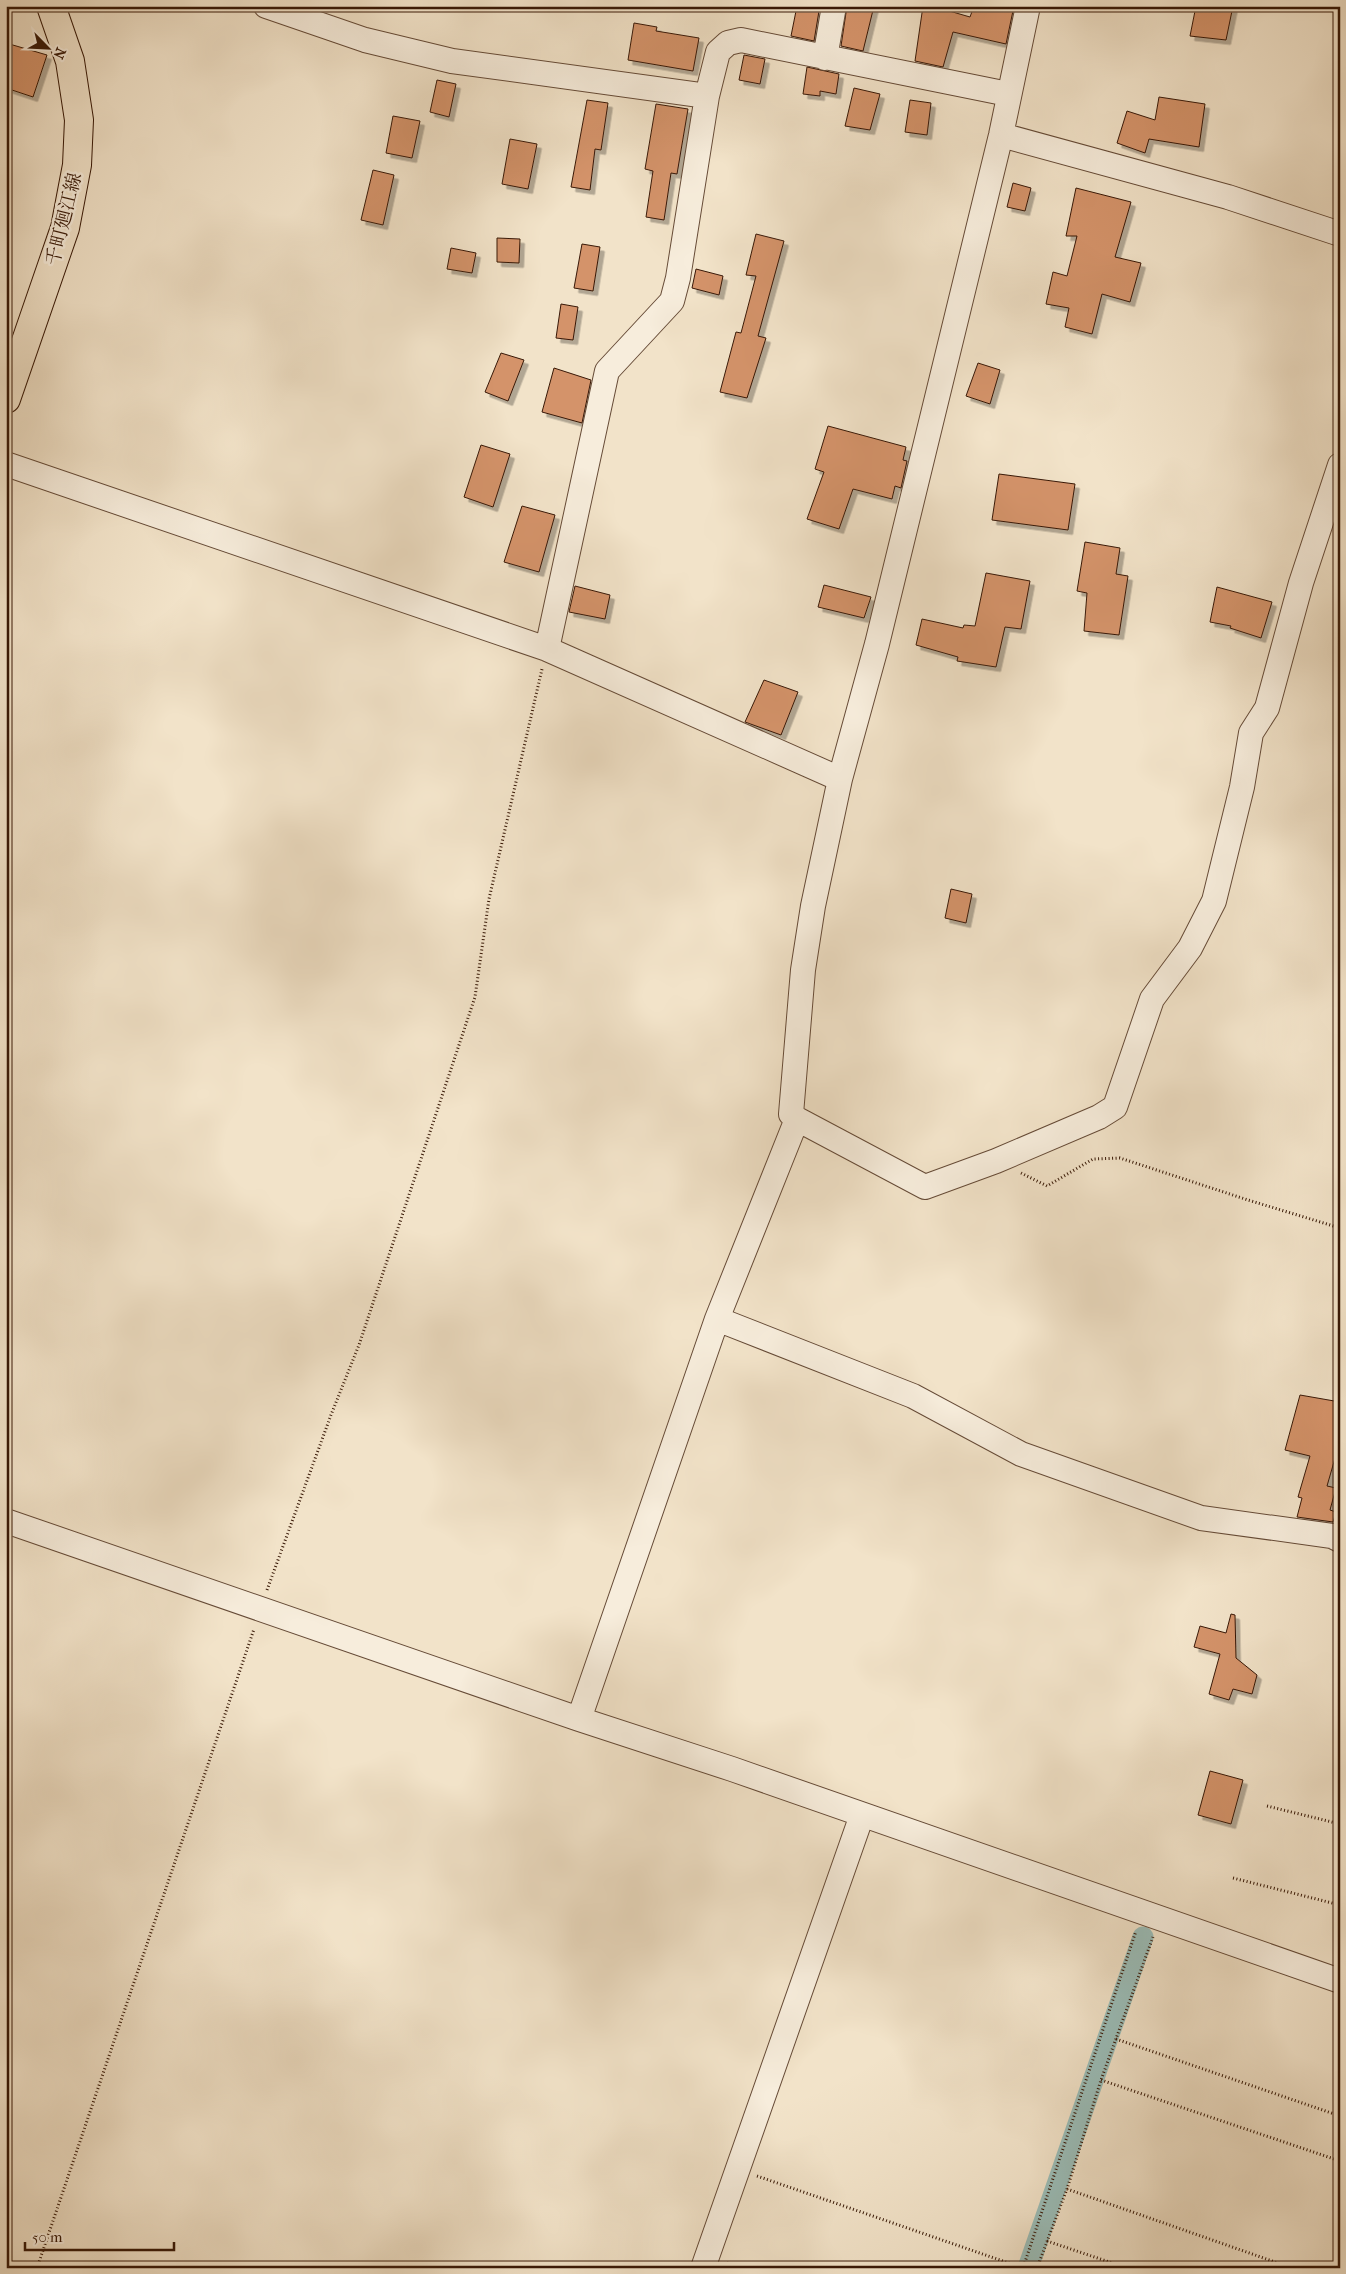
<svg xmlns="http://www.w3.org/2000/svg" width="1346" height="2274" font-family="'IM FELL French Canon','Noto Serif JP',serif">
  <defs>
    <filter id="shadow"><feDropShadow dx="4.5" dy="4.5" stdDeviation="0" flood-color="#0004"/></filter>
  </defs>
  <rect width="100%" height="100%" fill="#f2e3c9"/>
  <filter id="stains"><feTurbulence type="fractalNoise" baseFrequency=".004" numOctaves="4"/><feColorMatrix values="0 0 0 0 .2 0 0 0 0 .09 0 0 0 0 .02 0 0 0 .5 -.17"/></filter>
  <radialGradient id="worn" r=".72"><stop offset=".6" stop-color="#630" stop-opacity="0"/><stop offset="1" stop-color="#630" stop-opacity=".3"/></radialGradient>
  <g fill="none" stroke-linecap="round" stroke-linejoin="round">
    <path stroke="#9bbeb9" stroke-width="21" d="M1028,2268l115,-331"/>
  </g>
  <path fill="#d4936a" stroke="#381806" filter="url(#shadow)" d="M797,6l22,5 -5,30 -23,-5z
    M847,6h27l-11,45 -22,-5z
    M923,6h9l38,11 4,-11h40l-8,38 -53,-12 -10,35 -28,-6z
    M1196,6h37l-7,34 -36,-4z
    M634,23l23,4 -1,4 43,7 -6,33 -65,-11z
    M6,43l41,12 -14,42 -27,-9z
    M744,55l21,4 -5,25 -21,-4z
    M807,67l32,7 -3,20 -16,-3v5l-17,-2z
    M437,80l19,4 -7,33 -19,-5z
    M854,88l26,6 -10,36 -25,-4z
    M1159,97l46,7 -6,43 -50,-8 -4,14 -28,-10 10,-32 28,9z
    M587,100l21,3 -7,47 -6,-1 -5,41 -19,-3z
    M910,100l21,3 -4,32 -22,-3z
    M656,104l32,5 -11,65 -6,-1 -7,47 -18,-3 7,-46 -8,-2z
    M393,116l27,5 -8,37 -26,-5z
    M510,139l27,5 -9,45 -26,-5z
    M373,170l21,5 -11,50 -22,-5z
    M1013,183l18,5 -6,23 -18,-4z
    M1076,188l55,14 -16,55 26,6 -11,39 -28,-8 -10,40 -27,-7 4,-19 -23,-4 7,-32 14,4 10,-40h-11z
    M756,234l28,7 -26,95 8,2 -19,60 -27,-6 16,-60 5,1 15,-57 -10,-1z
    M497,238l23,1 -1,24 -22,-1z
    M582,244l18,3 -7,44 -19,-3z
    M451,248l25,5 -4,20 -25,-4z
    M696,269l27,7 -4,19 -27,-7z
    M561,304l17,3 -5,33 -17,-2z
    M501,353l23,7 -16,41 -23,-9z
    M978,363l22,7 -10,34 -24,-8z
    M554,368l37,12 -9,43 -40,-11z
    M828,426l78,21 -3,13 4,1 -6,27 -6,-2 -3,13 -39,-10 -14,40 -32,-10 17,-47 -9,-3z
    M481,445l29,9 -17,53 -29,-10z
    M999,474l76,10 -7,46 -76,-10z
    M522,506l33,9 -16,57 -35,-10z
    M1085,542l35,6 -4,26 12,2 -9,59 -35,-4 3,-38 -10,-2z
    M986,573l44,8 -9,48 -16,-2 -9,40 -39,-6 1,-4 -42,-12 6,-26 41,9 1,-3 11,1z
    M824,585l47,12 -7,21 -46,-11z
    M575,586l35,9 -5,24 -36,-7z
    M1217,587l55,15 -11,36 -31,-10 1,-2 -21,-4z
    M764,680l34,12 -17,43 -36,-13z
    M951,889l21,5 -6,29 -21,-5z
    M1300,1395l40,7v39l-13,45 9,2 -6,22 6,2 -3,10 -36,-5 5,-19 -4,-1 12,-41 -25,-6z
    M1231,1614l4,1 1,43 21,17 -5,19 -19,-5 -4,11 -20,-6 11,-40 -26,-7 6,-21 26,7z
    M1210,1771l33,9 -12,44 -33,-9z"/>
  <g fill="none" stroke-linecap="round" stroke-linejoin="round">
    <g stroke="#664b37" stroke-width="26">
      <path id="minor" d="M266,6l99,34 87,21 255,35
        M1028,6l-27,129 -124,509 -37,135 -27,127 -10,64 -12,144 6,5 128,68 71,-26 103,-44 16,-10 37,-108 38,-51 24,-47 28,-114 9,-54 16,-25 34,-125 39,-118
        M825,58l9,-52
        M1001,135l227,62 112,37
        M6,464l541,185 293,130
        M547,649l60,-278 65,-70 6,-23 29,-182 11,-44 10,-9 13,-3 267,54
        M717,1319l196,77 108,58 180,64 131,18 8,4
        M6,1521l573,198 153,50 608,212
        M579,1719l138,-400 80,-200
        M703,2268l159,-453"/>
    </g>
    <g stroke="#381806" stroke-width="30">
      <path id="major" d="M6,399l59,-171 12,-63 2,-45 -9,-59 -19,-55"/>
    </g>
    <path stroke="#381806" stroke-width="3" stroke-dasharray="1 2.5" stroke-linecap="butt" d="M1021,1173l26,13 46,-27 27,-1 128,42 92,28
      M267,1590l64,-175 28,-70 116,-348 14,-98 53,-230
      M1267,1806l73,18
      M1233,1878l107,27
      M1116,2039l224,77
      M1101,2080l239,81
      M757,2176l266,92 113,-337
      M1067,2189l225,79
      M1047,2241l80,27
      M727,2263l13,5
      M37,2268l217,-639
      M1037,2268l30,-79 34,-109 52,-143"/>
    <use href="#minor" stroke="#f7eddc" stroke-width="24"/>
    <use href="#major" stroke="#f2e3c9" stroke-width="28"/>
  </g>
  <g text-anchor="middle" stroke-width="5" stroke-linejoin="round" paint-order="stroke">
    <g font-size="19" fill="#381806" stroke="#f7eddc">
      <text transform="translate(63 219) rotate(-76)" y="7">千町廻江線</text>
    </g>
  </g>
  <rect width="1346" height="2274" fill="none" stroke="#f2e3c9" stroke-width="25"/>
  <rect x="8" y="8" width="1331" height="2259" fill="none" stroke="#381806" stroke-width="2.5"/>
  <rect x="12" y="12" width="1321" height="2249" fill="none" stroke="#381806"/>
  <g transform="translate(48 48) rotate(114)" stroke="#f7eddc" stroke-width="4" paint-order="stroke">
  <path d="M0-4L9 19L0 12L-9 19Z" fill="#381806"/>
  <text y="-8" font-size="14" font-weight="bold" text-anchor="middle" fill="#381806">N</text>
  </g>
  <path d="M25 2242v8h149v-8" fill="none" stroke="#381806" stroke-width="2.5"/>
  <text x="32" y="2242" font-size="15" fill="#381806" stroke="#f7eddc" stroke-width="4" paint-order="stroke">50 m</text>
  <rect width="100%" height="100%" filter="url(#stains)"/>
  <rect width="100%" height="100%" fill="url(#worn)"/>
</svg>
